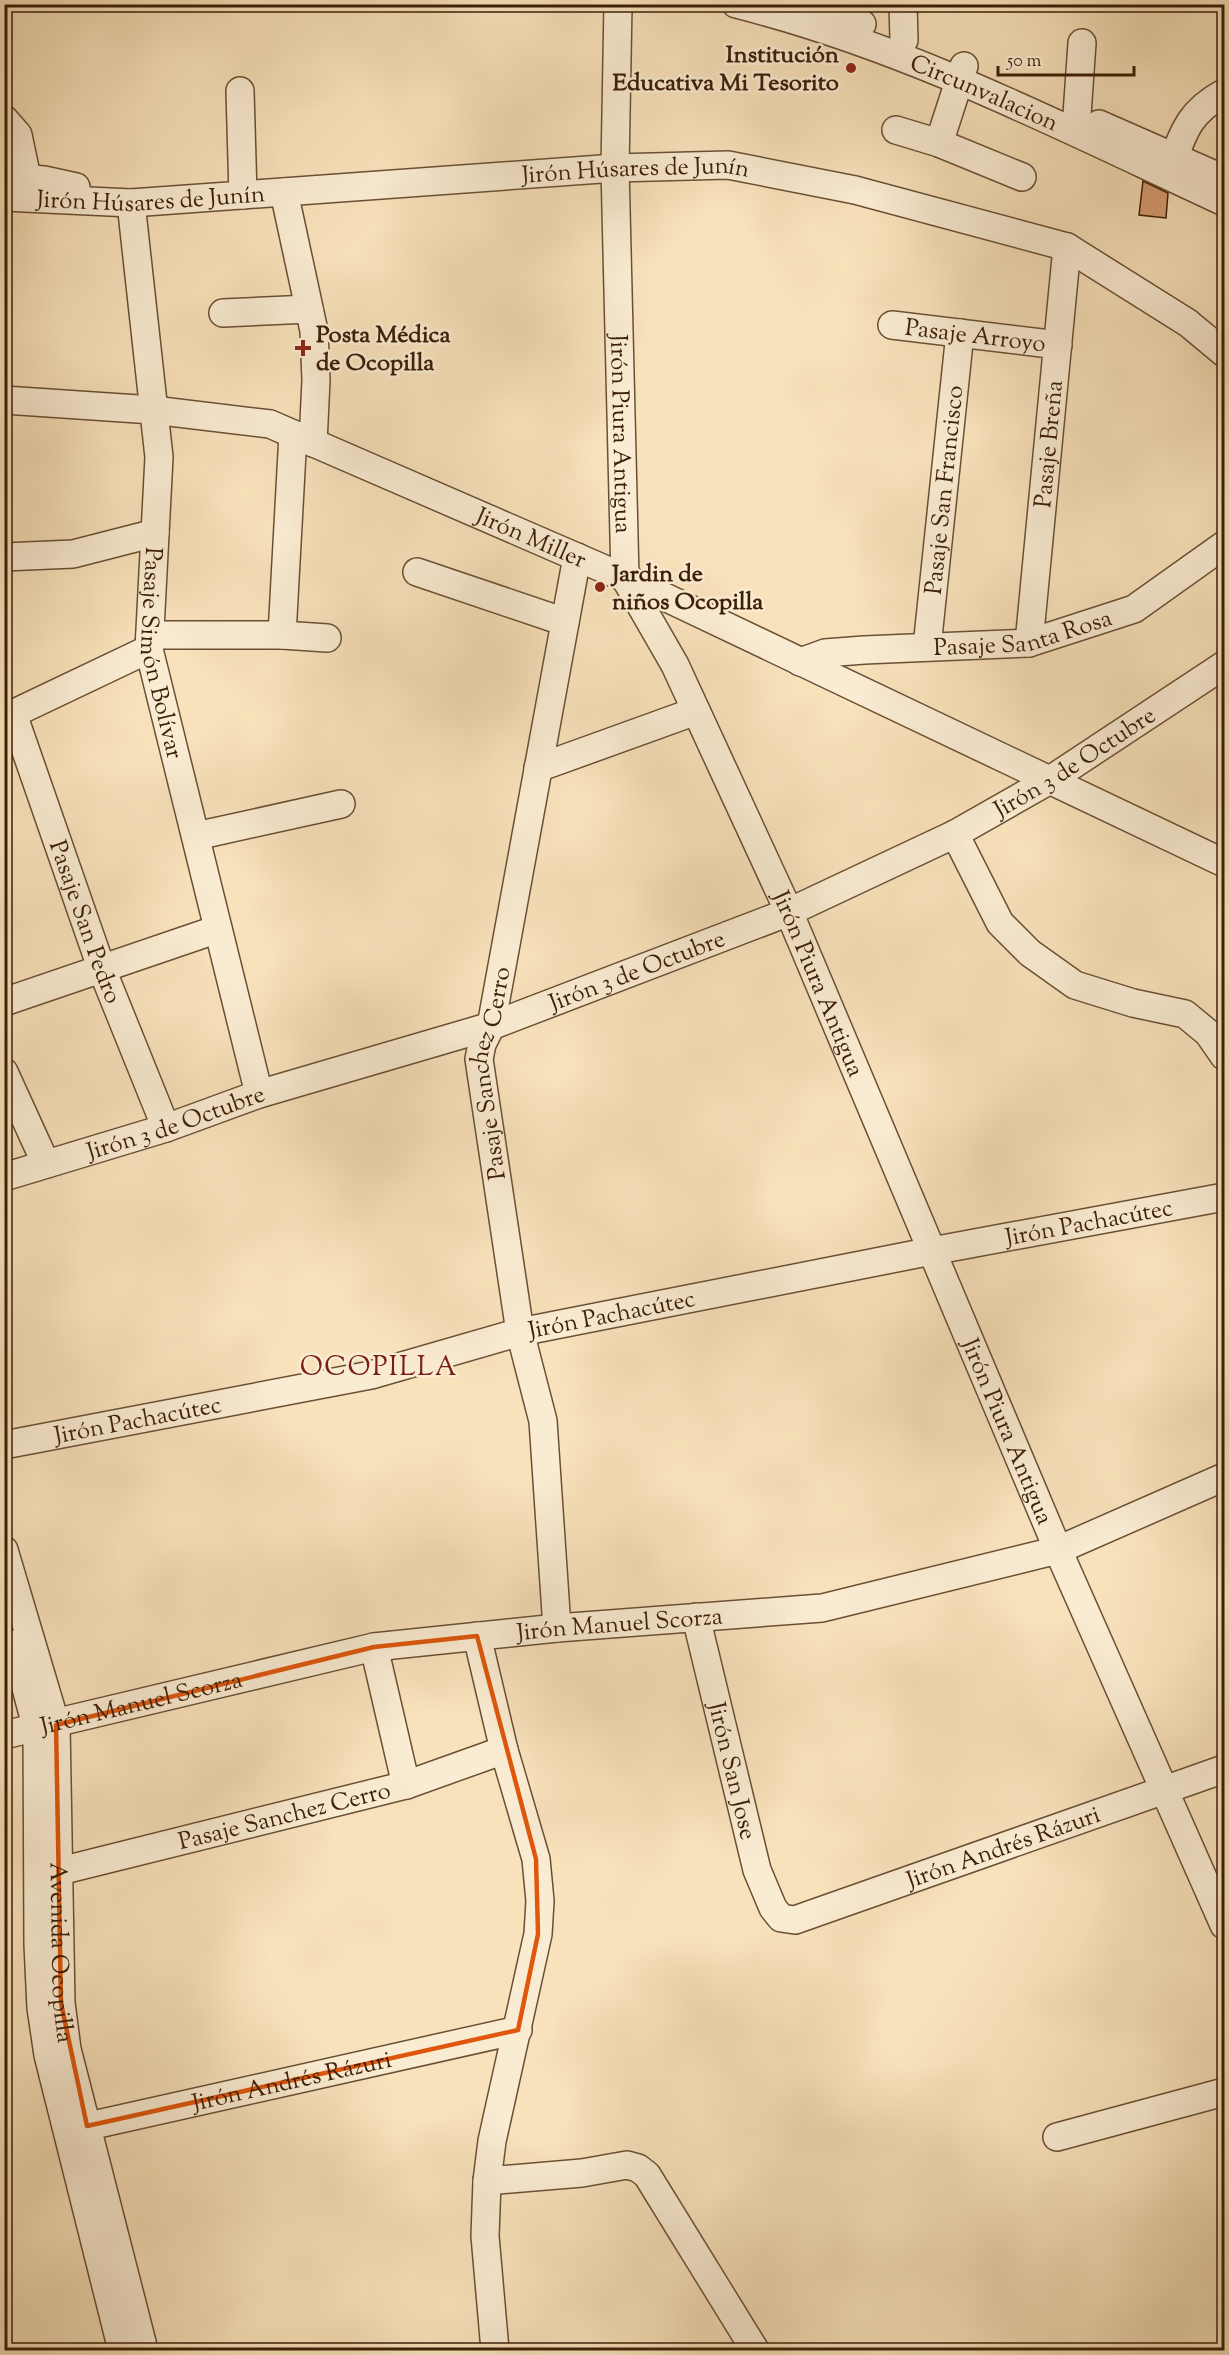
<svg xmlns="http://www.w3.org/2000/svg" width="1229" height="2355" font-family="'Sorts Mill Goudy',serif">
  <rect width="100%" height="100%" fill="#f8e2bb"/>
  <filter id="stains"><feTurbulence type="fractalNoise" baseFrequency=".00333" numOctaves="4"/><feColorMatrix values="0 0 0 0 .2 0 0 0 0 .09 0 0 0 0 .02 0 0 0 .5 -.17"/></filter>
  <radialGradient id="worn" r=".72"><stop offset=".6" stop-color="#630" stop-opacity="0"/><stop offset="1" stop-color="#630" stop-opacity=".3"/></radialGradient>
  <path fill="#d99e74" stroke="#3c1e07" stroke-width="1.5" d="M1143,181l25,12 -2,25 -27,-3z"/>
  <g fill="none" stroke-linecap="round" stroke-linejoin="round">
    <g stroke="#6b4f34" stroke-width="30">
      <g id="minor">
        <path id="s1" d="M618,4l-3,164 10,410 50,87 114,247 269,638 166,375"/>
        <path id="s2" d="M736,4c172,43 328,124 488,198"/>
        <path d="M810,4l52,20"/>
        <path d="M903,4l1,36"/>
        <path d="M240,91l3,104"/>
        <path d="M1077,115l5,-72"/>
        <path d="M4,119l14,16 9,43"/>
        <path d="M1099,124l125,55"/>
        <path d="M896,130l43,13 83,34"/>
        <path d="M939,143l25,-77"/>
        <path d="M1169,172c14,-38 18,-59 55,-79"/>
        <path d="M4,177l40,3 32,7"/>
        <path d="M284,192l30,139 2,49 -3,63"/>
        <path id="s3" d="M4,197l127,6 484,-35 113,-3 127,25 212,57 121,76 36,30"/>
        <path id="s4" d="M131,203l28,254 -10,192 110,445"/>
        <path d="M223,313l86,-4"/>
        <path id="s5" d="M892,325l166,20"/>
        <path id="s6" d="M4,400l149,10 117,14 355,154 599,285"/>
        <path d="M4,557l69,-3 82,-21"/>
        <path d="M417,572l148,50"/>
        <path d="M150,635h132l45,3"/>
        <path d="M282,635l11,-201"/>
        <path id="s7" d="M1029,643l38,-396"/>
        <path id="s8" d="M927,647l33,-314"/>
        <path id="s9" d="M800,662l25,-9 39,-3 165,-7 105,-34 90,-64"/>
        <path id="s10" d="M13,714l88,253 65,161"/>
        <path d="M4,718l145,-69"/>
        <path d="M538,768l158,-57"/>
        <path d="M955,834l45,89 30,30 45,32 58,18 52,11 23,19 16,23"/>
        <path d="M196,836l145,-32"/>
        <path d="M4,1002l214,-73"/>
        <path d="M4,1072l42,92"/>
        <path id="s11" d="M4,1177l162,-49 93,-34 232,-68 298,-114 166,-78 95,-54 174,-115"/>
        <path id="s12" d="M4,1445l367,-70 149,-43 412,-81 292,-54"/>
        <path id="s13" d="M4,1550l52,175 5,278 6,46 77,301"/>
        <path id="s14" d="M696,1617l61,253 16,38 8,10 14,2 429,-151"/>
        <path id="s15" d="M557,1628l-14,-207 -23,-89 -41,-273 3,-15 9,-18 86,-469"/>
        <path d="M477,1636l27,114 32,109 4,42 -2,33 -46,207 -5,40 -2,55 10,114"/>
        <path d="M14,1644l23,85 1,215 3,64 7,47 74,295"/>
        <path d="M374,1647l32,138"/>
        <path id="s16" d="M4,1735l370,-88 183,-19 265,-20 236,-58 166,-73"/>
        <path id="s17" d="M60,1871l346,-86 98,-35"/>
        <path id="s18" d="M71,2130l447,-100"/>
        <path d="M1057,2137l167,-45"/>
        <path d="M487,2181l95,-8 45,-8 11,3 9,7 108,175"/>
      </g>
    </g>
    <use href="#minor" stroke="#faecd3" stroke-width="27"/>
  </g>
  <path fill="none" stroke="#df560c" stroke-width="4.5" stroke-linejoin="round" d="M477,1636l59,223 2,75 -20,96 -431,96 -26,-123 -5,-278 318,-78z"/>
  <g fill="#8f2418" stroke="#faecd3" stroke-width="2">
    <circle cx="851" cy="68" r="6"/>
    <path d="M300 339h6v6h6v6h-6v6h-6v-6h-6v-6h6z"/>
    <circle cx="600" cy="587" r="6"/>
  </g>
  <g text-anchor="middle" stroke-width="5" stroke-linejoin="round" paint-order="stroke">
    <g font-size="24" font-weight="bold" fill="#3c1e07" stroke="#faecd3" text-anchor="start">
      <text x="839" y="62" text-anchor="end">Institución<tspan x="839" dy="28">Educativa Mi Tesorito</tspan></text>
      <text x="316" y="342">Posta Médica<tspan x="316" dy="28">de Ocopilla</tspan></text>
      <text x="612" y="581">Jardin de<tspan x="612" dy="28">niños Ocopilla</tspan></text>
    </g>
    <g font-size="24" fill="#3c1e07" stroke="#faecd3">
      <text dy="8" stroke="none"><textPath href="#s2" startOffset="264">Circunvalacion</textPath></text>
      <text dy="8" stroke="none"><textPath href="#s3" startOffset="633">Jirón Húsares de Junín</textPath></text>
      <text dy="8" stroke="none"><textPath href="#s3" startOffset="147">Jirón Húsares de Junín</textPath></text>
      <text dy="8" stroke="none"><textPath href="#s5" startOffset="84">Pasaje Arroyo</textPath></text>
      <text dy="8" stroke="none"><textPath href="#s1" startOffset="430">Jirón Piura Antigua</textPath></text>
      <text dy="8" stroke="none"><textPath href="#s7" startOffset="200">Pasaje Breña</textPath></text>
      <text dy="8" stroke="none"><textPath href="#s8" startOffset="158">Pasaje San Francisco</textPath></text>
      <text dy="8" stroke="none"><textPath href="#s6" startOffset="552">Jirón Miller</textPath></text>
      <text dy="8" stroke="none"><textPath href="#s9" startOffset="226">Pasaje Santa Rosa</textPath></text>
      <text dy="8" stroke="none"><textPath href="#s4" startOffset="453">Pasaje Simón Bolívar</textPath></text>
      <text dy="8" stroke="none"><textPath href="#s11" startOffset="1152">Jirón 3 de Octubre</textPath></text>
      <text dy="8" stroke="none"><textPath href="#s10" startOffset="220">Pasaje San Pedro</textPath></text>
      <text dy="8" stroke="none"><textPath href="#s11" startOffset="666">Jirón 3 de Octubre</textPath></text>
      <text dy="8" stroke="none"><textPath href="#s1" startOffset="1024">Jirón Piura Antigua</textPath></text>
      <text dy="8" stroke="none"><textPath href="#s15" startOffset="562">Pasaje Sanchez Cerro</textPath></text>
      <text dy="8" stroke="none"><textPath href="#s11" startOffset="180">Jirón 3 de Octubre</textPath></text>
      <text dy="8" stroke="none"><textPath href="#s12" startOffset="1108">Jirón Pachacútec</textPath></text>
      <text dy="8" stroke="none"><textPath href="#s12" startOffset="622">Jirón Pachacútec</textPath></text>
      <text dy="8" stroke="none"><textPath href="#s12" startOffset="136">Jirón Pachacútec</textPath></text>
      <text dy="8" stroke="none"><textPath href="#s1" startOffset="1510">Jirón Piura Antigua</textPath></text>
      <text dy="8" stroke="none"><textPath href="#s16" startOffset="627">Jirón Manuel Scorza</textPath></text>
      <text dy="8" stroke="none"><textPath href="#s16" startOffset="141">Jirón Manuel Scorza</textPath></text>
      <text dy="8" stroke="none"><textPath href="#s14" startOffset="158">Jirón San Jose</textPath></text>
      <text dy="8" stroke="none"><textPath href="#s17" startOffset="231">Pasaje Sanchez Cerro</textPath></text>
      <text dy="8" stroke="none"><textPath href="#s14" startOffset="549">Jirón Andrés Rázuri</textPath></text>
      <text dy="8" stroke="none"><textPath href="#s13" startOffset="410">Avenida Ocopilla</textPath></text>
      <text dy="8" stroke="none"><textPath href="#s18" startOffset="226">Jirón Andrés Rázuri</textPath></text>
    </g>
    <g font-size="27" letter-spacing="1.5" fill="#7a1f14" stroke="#faecd3">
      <text x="379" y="1375">OCOPILLA</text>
    </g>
  </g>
  <rect width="1229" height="2355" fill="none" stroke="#f8e2bb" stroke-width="24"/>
  <rect x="6" y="6" width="1217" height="2343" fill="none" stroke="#3c1e07" stroke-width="3"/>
  <rect x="12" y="12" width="1205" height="2331" fill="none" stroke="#3c1e07" stroke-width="1.5"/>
  <path d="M998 66v9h136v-9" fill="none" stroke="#3c1e07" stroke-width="3"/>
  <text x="1007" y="66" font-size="18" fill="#3c1e07" stroke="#faecd3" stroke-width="4.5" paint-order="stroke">50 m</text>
  <rect width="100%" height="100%" filter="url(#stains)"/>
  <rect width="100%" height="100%" fill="url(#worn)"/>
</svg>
